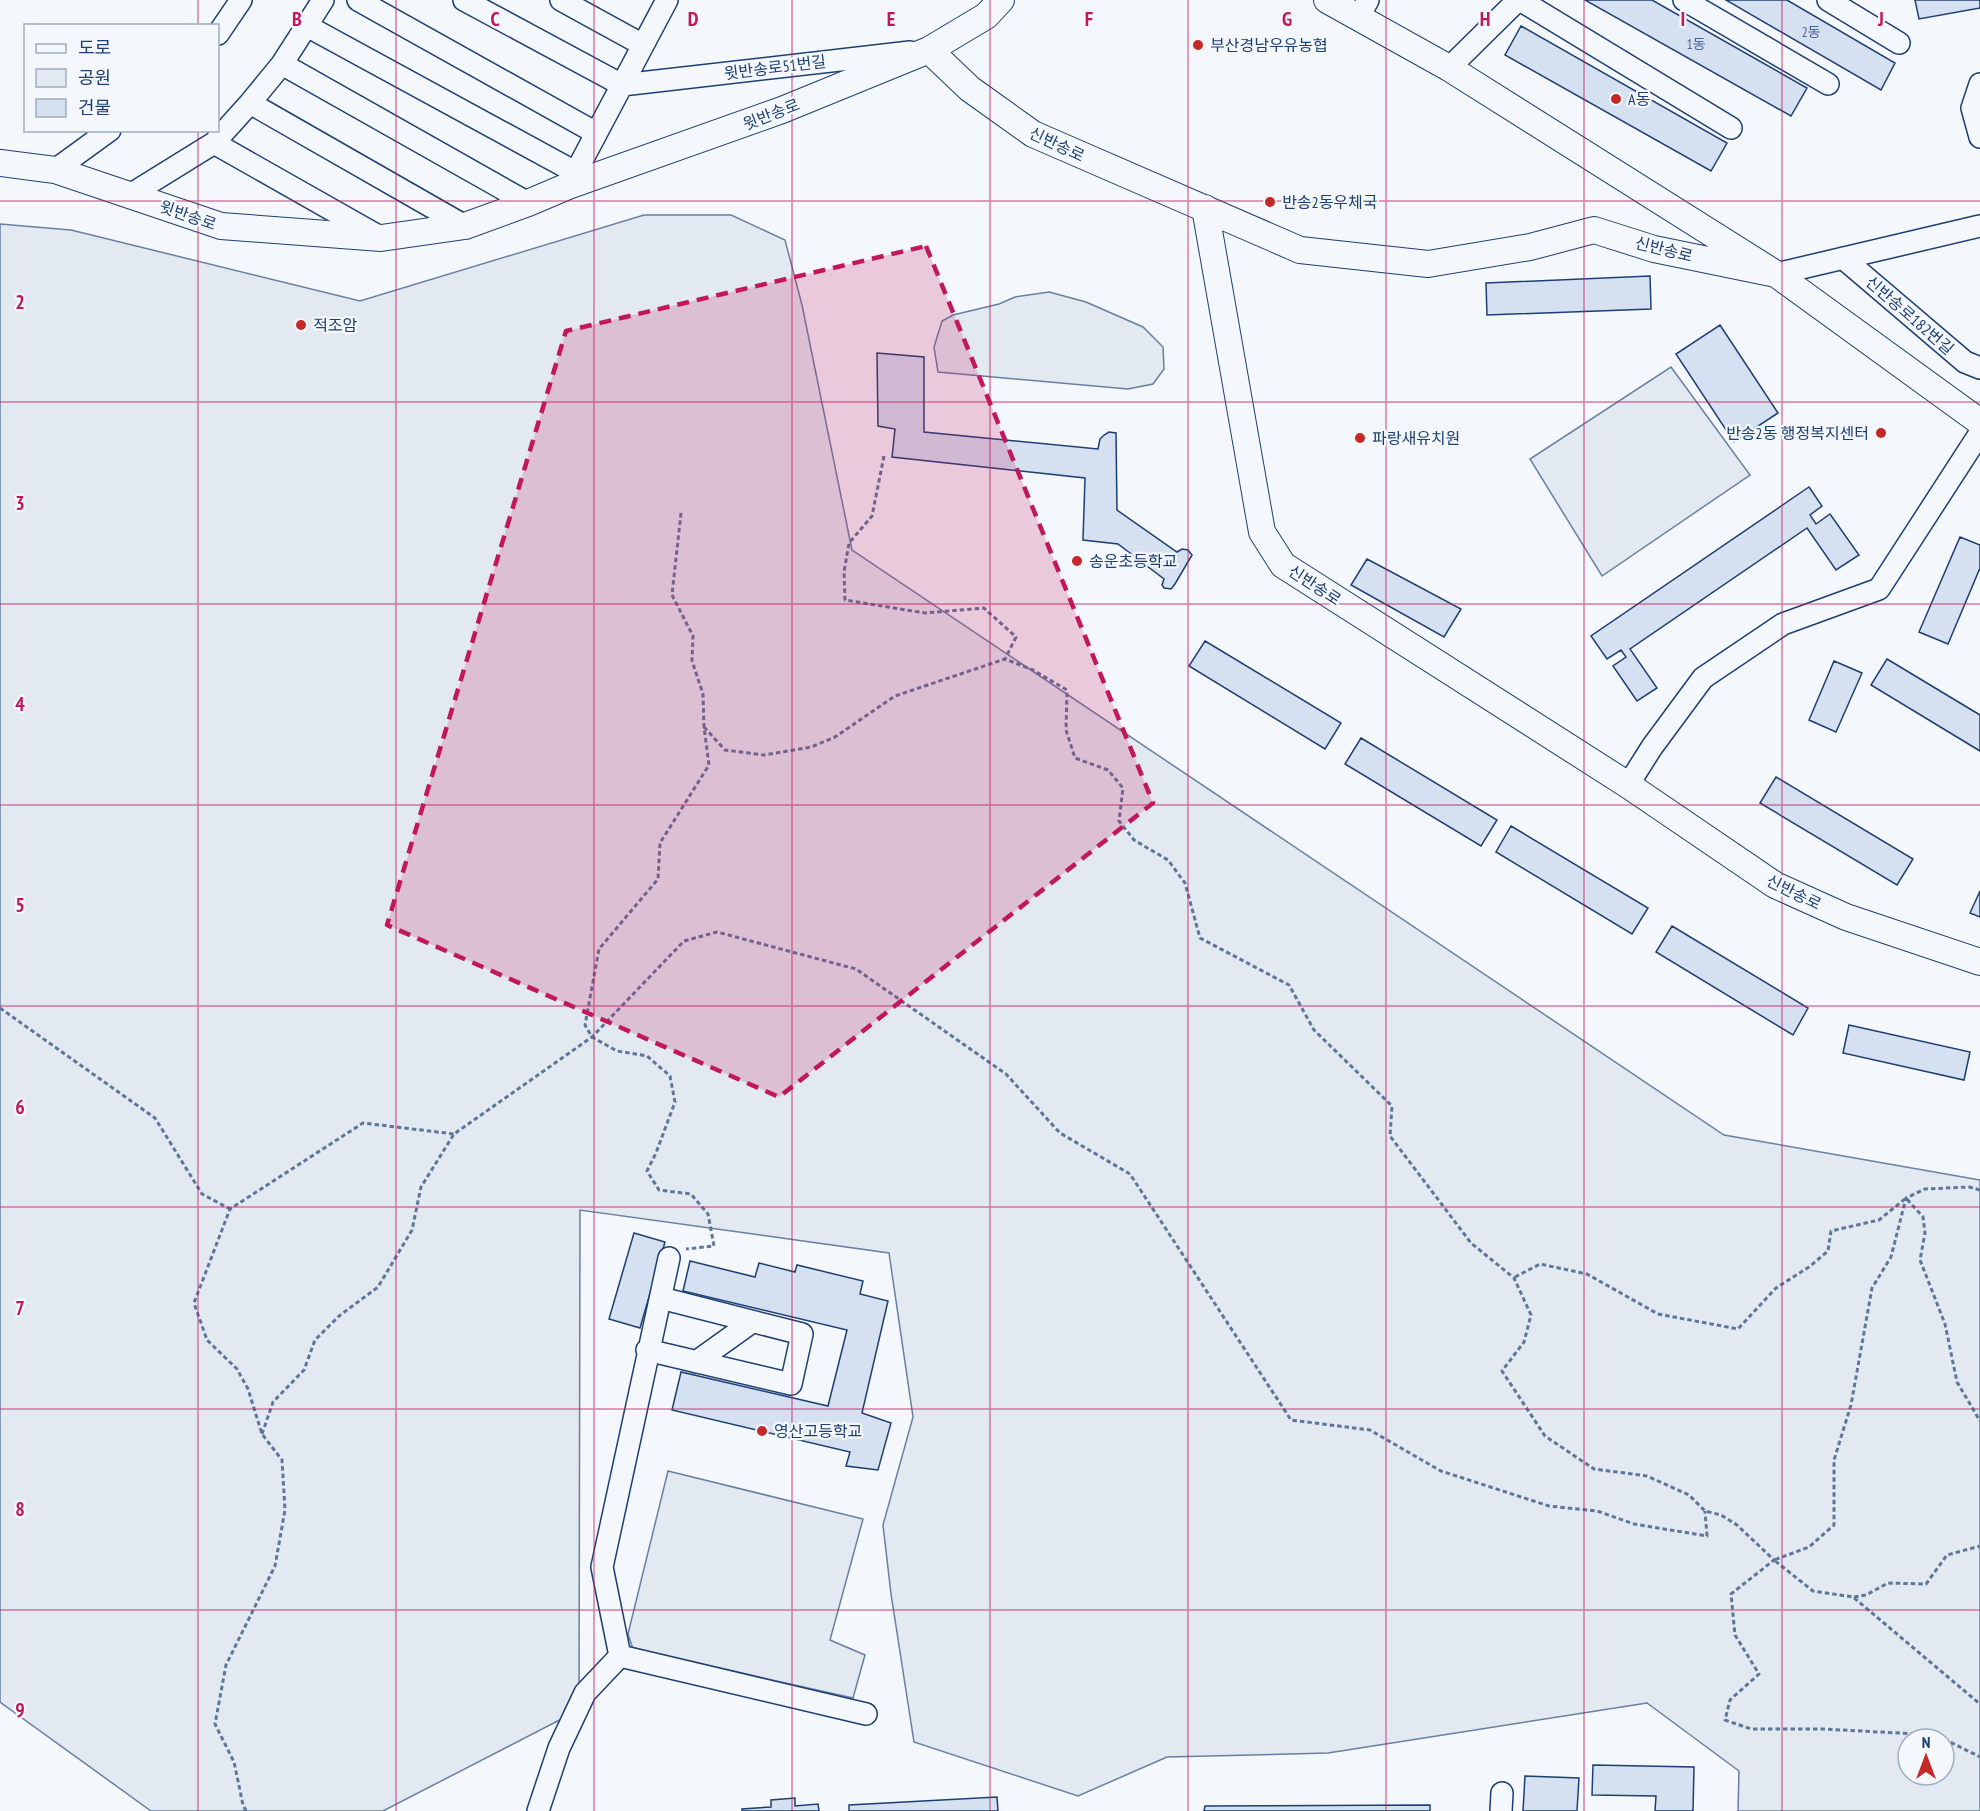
<svg xmlns="http://www.w3.org/2000/svg" width="1980" height="1811" font-family="'PT Sans Narrow','Noto Sans KR',sans-serif">
  <rect width="100%" height="100%" fill="#f4f7fb"/>
  <path fill="#e3e9f0" stroke="#687fa3" stroke-width="1.5" fill-rule="evenodd" d="M644,215h87l54,25 17,65 50,245 872,585 256,45v631h-242l1,-40 -92,-68 -319,50 -161,4 -89,39 -164,-54 -23,-148 -8,-69 30,-108 -24,-164 -309,-43 -1,500 -196,101h-232l-151,-109v-1478l71,6 289,71zM1908,1739h36v36h-36z
    M1049,292l37,10 57,25 20,20 1,22 -11,15 -25,5 -190,-17 -4,-25 8,-26 11,-6 46,-11 16,-7z
    M1671,367l79,108 -148,101 -72,-117z
    M668,1471l195,48 -33,121 35,15 -12,43 -220,-49 -5,-15z"/>
  <path fill="#d5e0f0" stroke="#1d3f73" stroke-width="1.5" d="M1585,0h67l155,88 -16,28z
    M1726,0h61l108,63 -14,27z
    M1915,0h65v8l-61,11z
    M1521,26l206,117 -16,28 -206,-116z
    M1650,276l1,33 -164,6 -1,-32z
    M1720,325l58,88 -44,29 -58,-88z
    M877,353l47,4v75l174,17 2,-10 4,-4 5,-3 7,1 1,77 60,42 5,-3 6,1 4,5 -17,29 -4,5 -7,-1 -2,-3 2,-6 -46,-35 -35,-4 2,-62 -193,-21 3,-28 -17,-3z
    M1809,487l13,19 -12,9 6,9 14,-10 29,41 -23,15 -29,-42 -177,121 27,39 -20,13 -24,-35 13,-9 -5,-7 -14,9 -16,-23z
    M1960,537l20,8v23l-32,76 -29,-12z
    M1367,559l94,50 -17,28 -93,-52z
    M1205,641l136,82 -16,26 -136,-83z
    M1887,659l93,56v36l-109,-66z
    M1834,661l28,12 -26,59 -27,-12z
    M1361,738l136,82 -16,26 -136,-82z
    M1776,777l137,82 -16,26 -137,-82z
    M1511,826l137,82 -16,26 -136,-82z
    M1980,891v26l-10,-4z
    M1672,926l136,82 -15,27 -137,-83z
    M1849,1025l121,27 -6,28 -121,-27z
    M634,1233l31,9 -25,86 -31,-9z
    M690,1261l65,16 4,-14 36,9 2,-7 66,16 -3,13 28,7 -26,112 29,10 -13,47 -32,-4 4,-14 -178,-42 9,-38 147,34 19,-76 -164,-39z
    M1593,1765l101,2 -1,44h-38l1,-15 -64,-1z
    M1525,1776l54,2 -2,33h-54z
    M997,1797l1,14h-149v-6z
    M795,1798v8l23,-2 1,7h-77v-2l29,-2v-7z
    M1430,1805v6h-226l1,-5z"/>
  <g fill="none" stroke-linecap="round" stroke-linejoin="round">
    <g stroke="#1d3f73" stroke-width="24">
      <path id="minor" d="M358,0l238,133
        M464,0l158,85 288,-33
        M561,0l82,45
        M1520,0l211,128
        M1684,0l144,84
        M1828,0l71,43
        M1359,17l9,-17
        M307,26l268,146
        M218,34l23,-34
        M282,64l246,139
        M1449,68l69,-68
        M1980,84l-8,24 8,29
        M250,103l215,123
        M214,143l164,93
        M55,170l55,-40
        M569,185l98,-185
        M130,195l84,-52 36,-40 32,-39 41,-64
        M1843,258l122,104 15,6
        M1776,274l204,-48
        M1628,785l24,-38 51,-69 80,-54 96,-35 101,-156
        M647,1350l144,34 11,-50 -141,-36
        M696,1362l56,-40
        M620,1656l246,58
        M538,1811l21,-63 26,-55 35,-37 -18,-89 67,-309
        M1501,1811l1,-18"/>
    </g>
    <g stroke="#1d3f73" stroke-width="28">
      <path id="major" d="M1327,0l122,68 327,206 204,148
        M929,50l41,39 63,45 267,116 128,14 102,-17 64,-17 60,19 122,25
        M0,163l55,7 166,56 160,12 84,-12 63,-23 40,-17 214,-76 147,-60 57,-34 15,-16
        M1205,208l57,324 21,33 345,220 147,100 71,32 134,45"/>
    </g>
    <path stroke="#5e769c" stroke-width="3" stroke-dasharray="4.5 3" stroke-linecap="butt" d="M884,456l-12,60 -23,27 -5,29 1,28 80,13 59,-5 32,29 -11,22
      M681,513l-9,82 21,41 -1,25 11,33 1,33 5,38 -49,78 -2,36 -59,70 -14,76 7,12 25,14 30,5 23,20 5,26 -19,51 -9,18 12,19 32,4 17,20 6,32 -28,3
      M704,727l21,23 39,5 47,-8 24,-10 60,-41 110,-37 28,11 34,20 -1,40 9,28 33,12 15,18 -4,33 15,19 34,20 17,23 15,55 89,47 25,45 78,76 -2,30 81,107 43,35 17,37 -7,27 -22,29 43,65 49,33 53,7 42,19 16,16 16,4 16,10 37,35 -43,34 4,41 24,39 -29,26 -5,20 26,9h72l113,6 7,4
      M0,1008l155,110 47,76 28,15
      M1980,1190l-11,-3 -44,2 -19,9 -15,59 -19,31 -21,117 -17,55v65l-25,22 -35,13 39,31 40,6 127,107
      M1515,1277l25,-13 47,10 71,40 80,15 38,-41 33,-21 19,-16 3,-20 48,-11 27,-22 17,19 2,16 -5,27 25,64 12,58 23,39
      M262,1434l11,-32 31,-32 11,-30 24,-24 39,-29 34,-57 9,-43 33,-53 138,-97 92,-96 33,-9 139,37 150,105 54,59 70,41 161,246 79,10 71,41 108,35 48,5 37,13 73,12 -2,-25
      M1854,1597l12,-2 22,-12 38,1 21,-29 33,-9
      M1944,1739l36,18
      M246,1811l-3,-6 -9,-43 -19,-38 11,-59 49,-99 10,-56 -3,-50 -20,-26 -14,-45 -11,-20 -30,-29 -13,-37 36,-94 133,-86 91,11"/>
    <use href="#minor" stroke="#f4f7fb" stroke-width="21"/>
    <use href="#major" stroke="#f4f7fb" stroke-width="26"/>
  </g>
  <path fill="#c2185b" fill-opacity="0.2" stroke="#c2185b" stroke-width="4.5" stroke-dasharray="12 8" stroke-linejoin="round" d="M926,246l227,557 -374,294 -392,-172 179,-594z"/>
  <path fill="none" stroke="#c2185b" stroke-width="1.5" stroke-opacity="0.55" d="M198,0v26M396,0v1811M594,0v1811M792,0v1811M990,0v1811M1188,0v1811M1386,0v1811M1584,0v1811M1782,0v1811M198,130v1681M0,201h1980M0,402h1980M0,604h1980M0,805h1980M0,1006h1980M0,1207h1980M0,1409h1980M0,1610h1980"/>
  <g fill="#c62828" stroke="#f4f7fb" stroke-width="2">
    <circle cx="1198" cy="45" r="6"/>
    <circle cx="1616" cy="99" r="6"/>
    <circle cx="1270" cy="202" r="6"/>
    <circle cx="301" cy="325" r="6"/>
    <circle cx="1881" cy="433" r="6"/>
    <circle cx="1360" cy="438" r="6"/>
    <circle cx="1077" cy="561" r="6"/>
    <circle cx="762" cy="1431" r="6"/>
  </g>
  <g text-anchor="middle" stroke-width="4.5" stroke-linejoin="round" paint-order="stroke">
    <g font-size="14" fill="#4b6792">
      <text x="1811" y="37">2동</text>
      <text x="1696" y="49">1동</text>
    </g>
    <g font-size="16" fill="#1d3f73" stroke="#f4f7fb" text-anchor="start">
      <text x="1210" y="51">부산경남우유농협</text>
      <text x="1628" y="105">A동</text>
      <text x="1282" y="208">반송2동우체국</text>
      <text x="313" y="331">적조암</text>
      <text x="1869" y="439" text-anchor="end">반송2동 행정복지센터</text>
      <text x="1372" y="444">파랑새유치원</text>
      <text x="1089" y="567">송운초등학교</text>
      <text x="774" y="1437">영산고등학교</text>
    </g>
    <g font-size="16" fill="#1d3f73" stroke="#f4f7fb">
      <text transform="translate(775 67) rotate(-7)" y="6">윗반송로51번길</text>
      <text transform="translate(771 114) rotate(-21)" y="6">윗반송로</text>
      <text transform="translate(1057 144) rotate(25)" y="6">신반송로</text>
      <text transform="translate(188 215) rotate(19)" y="6">윗반송로</text>
      <text transform="translate(1664 249) rotate(14)" y="6">신반송로</text>
      <text transform="translate(1910 315) rotate(41)" y="6">신반송로182번길</text>
      <text transform="translate(1315 585) rotate(33)" y="6">신반송로</text>
      <text transform="translate(1794 892) rotate(26)" y="6">신반송로</text>
    </g>
  </g>
  <g font-size="20" text-anchor="middle" font-weight="bold" fill="#c2185b" stroke="#f4f7fb" stroke-width="4.5" stroke-linejoin="round" paint-order="stroke">
    <text x="297" y="26">B</text>
    <text x="495" y="26">C</text>
    <text x="693" y="26">D</text>
    <text x="891" y="26">E</text>
    <text x="1089" y="26">F</text>
    <text x="1287" y="26">G</text>
    <text x="1485" y="26">H</text>
    <text x="1683" y="26">I</text>
    <text x="1881" y="26">J</text>
    <text x="20" y="309">2</text>
    <text x="20" y="510">3</text>
    <text x="20" y="711">4</text>
    <text x="20" y="912">5</text>
    <text x="20" y="1114">6</text>
    <text x="20" y="1315">7</text>
    <text x="20" y="1516">8</text>
    <text x="20" y="1717">9</text>
  </g>
  <rect x="24" y="24" width="195" height="108" fill="#f4f7fb" stroke="#9eadc5" stroke-width="1.5"/>
  <rect x="36" y="44" width="30" height="9" fill="#f4f7fb" stroke="#9eadc5" stroke-width="1.5"/>
  <text x="78" y="54" font-size="18" fill="#1d3f73">도로</text>
  <rect x="36" y="69" width="30" height="18" fill="#e3e9f0" stroke="#9eadc5" stroke-width="1.5"/>
  <text x="78" y="84" font-size="18" fill="#1d3f73">공원</text>
  <rect x="36" y="99" width="30" height="18" fill="#d5e0f0" stroke="#9eadc5" stroke-width="1.5"/>
  <text x="78" y="114" font-size="18" fill="#1d3f73">건물</text>
  <g transform="translate(1926 1757)"><circle r="28" fill="#f4f7fb" stroke="#9eadc5" stroke-width="1.5"/>
  <path d="M0-4.5L10 22L0 15L-10 22Z" fill="#c62828"/>
  <text y="-9" font-size="16" font-weight="bold" text-anchor="middle" fill="#1d3f73">N</text>
  </g>
</svg>
